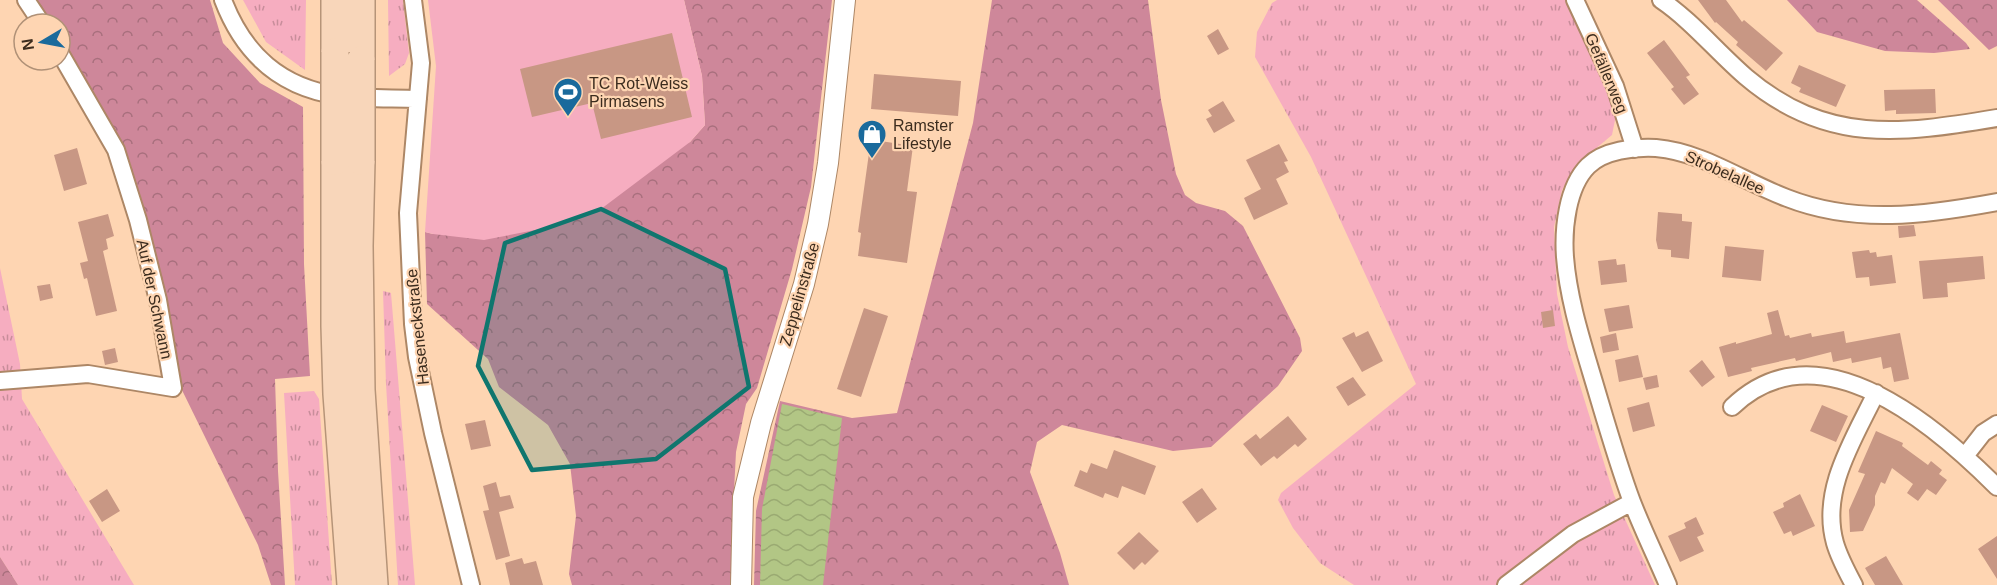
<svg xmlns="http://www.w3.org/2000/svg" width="1997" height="585" font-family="Helvetica,sans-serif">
  <defs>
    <pattern id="grass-tufts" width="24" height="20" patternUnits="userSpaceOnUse" patternTransform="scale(1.5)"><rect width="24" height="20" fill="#f6adc0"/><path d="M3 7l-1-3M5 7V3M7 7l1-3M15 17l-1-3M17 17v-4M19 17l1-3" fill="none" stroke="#c88d9b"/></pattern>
    <pattern id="forest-crowns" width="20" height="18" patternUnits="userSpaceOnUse" patternTransform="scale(1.5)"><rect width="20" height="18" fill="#ce879a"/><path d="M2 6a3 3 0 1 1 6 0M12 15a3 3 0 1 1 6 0" fill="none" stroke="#a86f7d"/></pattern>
    <pattern id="water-waves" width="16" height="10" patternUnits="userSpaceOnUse" patternTransform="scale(1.5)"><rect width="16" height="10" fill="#b2c685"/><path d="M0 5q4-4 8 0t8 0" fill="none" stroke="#9aaa72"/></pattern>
  </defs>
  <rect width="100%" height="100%" fill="#fed5b2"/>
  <path fill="url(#grass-tufts)" d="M243,0h63l-1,70 -39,-28z
    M388,0h15l6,53 -4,11 -16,12z
    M1277,0h289l36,78 14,37 -4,20 -36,30 -14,25 -8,37 3,67 11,53 46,148 41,90h-301l-34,-22 -27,-35 -15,-28 3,-7 135,-109 -105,-227 -56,-100 2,-25 15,-29z
    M0,268l20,96 2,35 112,186h-116l-18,-28z
    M383,291l8,2 24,292h-17l-12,-201z
    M314,391l5,8 13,186h-37l-11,-192z"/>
  <path fill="url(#forest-crowns)" d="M28,0h182l13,43 37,40 43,24 1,157 6,112 -35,3 3,92 7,114h-14l-13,-40 -79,-161 -37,-169 -82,-165v-26h-17z
    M684,0h148l-21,187 -19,82 -35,119 -11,16 -10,48 -5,99 1,34h-160l-3,-11 7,-58 -6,-52 -22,-39 -49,-38 -11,-28 -61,-55 -2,-72 8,2 257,-92 15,-17 -3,-49z
    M992,0h156l13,100 15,74 9,21 11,8 29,8 18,15 57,112 2,13 -24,35 -67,61 -38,4 -111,-26 -25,17 -7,30 30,81 9,32h-315l2,-74 24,-110 72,17 45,-5 76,-290z
    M1787,0h130l49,43 4,6 -36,4 -49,-2 -68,-19z
    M1938,0h59v46l-8,4z
    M0,557l18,28h-18z"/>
  <path fill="#f6adc0" d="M428,0h256l18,76 3,49 -15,17 -89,67 -45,17 -72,14 -51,-6 -8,-2 11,-166z"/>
  <path fill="url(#water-waves)" d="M782,404l60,14 -19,167h-63l2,-76z"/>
  <path fill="#c89784" d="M1698,0h28l16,22 2,-2 39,33 -17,18 -30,-26 2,-3 -22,-20 -1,1z
    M1218,29l11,20 -11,6 -11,-19z
    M672,33l20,84 -91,22 -9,-36 -60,14 -12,-48z
    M1664,40l26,35 -4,2 13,17 -15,11 -13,-16 3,-2 -27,-34z
    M1799,65l47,20 -10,22 -37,-15 2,-4 -10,-5z
    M874,74l87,7 -3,35 -87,-7z
    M1935,89l1,24 -40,1v-4l-11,1 -1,-21z
    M1223,101l12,20 -21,12 -8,-14 6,-3 -4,-6z
    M874,140l39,6 -6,45 10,1 -10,71 -49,-7 3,-23 -3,-1 11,-79h3z
    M1279,144l9,17 -4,1 5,10 -13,7 12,25 -34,16 -10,-22 17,-9 -15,-29z
    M77,148l10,36 -23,7 -10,-36z
    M1658,212l24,2v7l10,1 -3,37 -18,-2v-7l-13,-1 -2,-9z
    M108,214l6,22 -8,3 2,10 -5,2 14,60 -21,5 -9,-38 -3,1 -4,-16 8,-2 -10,-39z
    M1914,225l2,11 -17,2 -1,-12z
    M1725,246l39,4 -3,31 -39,-4z
    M1869,250l1,3 6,-1 1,5 15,-2 4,28 -26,3 -1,-9 -13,1 -4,-26z
    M1983,256l2,23 -38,4 1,14 -25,2 -4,-38z
    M1616,259l1,6 8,-1 2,18 -26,3 -3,-24z
    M50,284l3,14 -13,3 -3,-15z
    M1629,305l4,23 -24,4 -5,-23z
    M864,308l24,8 -27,81 -24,-8z
    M1553,310l2,16 -12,2 -2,-16z
    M1778,310l7,26 4,-1 1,3 21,-5 1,4 32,-6 2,12 54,-10 9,46 -15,3 -3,-15 -8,2 -2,-12 -29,6 -1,-5 -18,4 -2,-10 -35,9 -1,-3 -44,10 1,3 -24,6 -9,-30 17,-5v2l36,-10 -5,-21z
    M1368,331l15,30 -21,11 -20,-34 12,-6 2,5z
    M1616,333l3,17 -16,3 -3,-16z
    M115,348l3,14 -13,3 -3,-14z
    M1638,355l5,22 -24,5 -4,-22z
    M1702,360l13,17 -13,10 -13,-16z
    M1657,375l2,12 -13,3 -3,-12z
    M1353,377l13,18 -18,11 -12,-19z
    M1649,402l6,24 -22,6 -6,-24z
    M1822,405l26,11 -12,26 -26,-11z
    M1288,416l19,23 -9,8 -3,-3 -18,15 -3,-3 -13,10 -18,-22 13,-10 4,5z
    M485,420l6,26 -20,4 -6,-26z
    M1876,431l27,12 -1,3 26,19 3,-4 11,9 -3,4 8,6 -11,15 -9,-6 -9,12 -11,-8 6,-9 -21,-16 -7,16 -4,-2 -6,14v9l-12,26 -13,1 -1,-22 16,-36 -7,-2z
    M1114,450l42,16 -11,29 -23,-9 -4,12 -13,-5 -2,5 -29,-12 6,-16 7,3 4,-10 16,6z
    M496,482l4,15 10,-2 4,13 -15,4 11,44 -14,4 -13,-49 6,-1 -6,-24z
    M1202,488l15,21 -20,14 -15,-21z
    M107,489l13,22 -18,11 -13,-21z
    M1800,494l15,32 -22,10 -2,-5 -7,3 -11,-22 11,-5 -1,-4z
    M1696,517l8,17 -7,3 7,14 -24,11 -12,-26 18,-8 -2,-5z
    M1139,532l20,19 -14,14 -3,-3 -8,8 -17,-17z
    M1997,536v43l-19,-30z
    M1886,556l17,29h-28l-10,-17z
    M522,558l2,6 12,-3 7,24h-33l-5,-22z"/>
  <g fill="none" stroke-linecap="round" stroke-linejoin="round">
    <g stroke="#ad8766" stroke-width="20">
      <path id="minor" d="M26,0l16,24
        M223,0c21,55 58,88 117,96 26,3 52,2 78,3
        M413,0l8,63 -13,150 5,111 4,33 16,76 38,152
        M1575,0l40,86 20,63
        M1661,0c31,21 56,52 85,77 80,68 155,57 251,41
        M0,381l88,-7 85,14 -15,-88 -20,-80 -22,-70 -56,-97
        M1732,407c86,-83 202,17 265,80
        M1965,456l18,-23 14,-9
        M1506,585l67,-51 59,-32
        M1668,585c-12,-28 -25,-55 -36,-83 -16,-43 -28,-87 -41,-130 -11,-37 -23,-76 -26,-115 -2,-28 2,-70 23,-91 16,-16 46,-19 68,-18 47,4 88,34 131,50 69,27 139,17 210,4
        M1854,585c-7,-13 -15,-28 -19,-42 -15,-53 19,-104 41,-150"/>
    </g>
    <g stroke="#ad8766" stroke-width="22">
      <path id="tertiary" d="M741,585l2,-88 18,-74 43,-139 14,-60 10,-61 17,-163"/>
    </g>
    <g stroke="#b69478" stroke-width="30">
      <path id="trunk" d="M361,0v60
        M335,52v-52
        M335,161v165l2,68 14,191
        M361,161l-2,85 2,144 13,195"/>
    </g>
    <use href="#minor" stroke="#fff" stroke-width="16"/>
    <use href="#tertiary" stroke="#fff" stroke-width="20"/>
    <use href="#trunk" stroke="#f8d6ba" stroke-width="27"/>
    <g stroke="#b69478" stroke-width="30" stroke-linecap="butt">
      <path id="trunk-bridge" d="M335,52v109
        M361,60v101"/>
    </g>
    <use href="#trunk-bridge" stroke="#f8d6ba" stroke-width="27"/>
  </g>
  <path fill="#0f766e" fill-opacity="0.2" stroke="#0f766e" stroke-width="4.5" stroke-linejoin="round" d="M601,209l124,60 24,118 -93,72 -124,11 -54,-104 27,-123z"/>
  <defs>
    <g id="stadium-pin" transform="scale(1.5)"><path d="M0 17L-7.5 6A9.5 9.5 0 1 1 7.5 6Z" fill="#1a6a9c" stroke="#fed5b2"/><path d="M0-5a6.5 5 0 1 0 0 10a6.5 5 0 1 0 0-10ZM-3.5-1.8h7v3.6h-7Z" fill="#fff"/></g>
    <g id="shop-pin" transform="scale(1.5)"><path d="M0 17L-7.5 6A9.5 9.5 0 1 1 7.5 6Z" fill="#1a6a9c" stroke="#fed5b2"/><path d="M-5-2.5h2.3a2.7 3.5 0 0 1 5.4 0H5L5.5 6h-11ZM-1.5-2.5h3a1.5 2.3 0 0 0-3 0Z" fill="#fff"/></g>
  </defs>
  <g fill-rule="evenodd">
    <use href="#stadium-pin" x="568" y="92"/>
    <use href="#shop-pin" x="872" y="134"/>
  </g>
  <g text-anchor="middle" stroke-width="4.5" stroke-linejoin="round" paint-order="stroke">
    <g font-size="16" fill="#3c2c1e" stroke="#fed5b2">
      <text transform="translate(1607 73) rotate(67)" y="6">Gefällerweg</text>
      <text transform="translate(1725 172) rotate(24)" y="6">Strobelallee</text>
      <text transform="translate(799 294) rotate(-74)" y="6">Zeppelinstraße</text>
      <text transform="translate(155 299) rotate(78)" y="6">Auf der Schwann</text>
      <text transform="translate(417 327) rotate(-96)" y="6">Haseneckstraße</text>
    </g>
    <g font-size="16" fill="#3c2c1e" stroke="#fed5b2" text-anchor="start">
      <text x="589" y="89">TC Rot-Weiss<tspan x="589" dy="18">Pirmasens</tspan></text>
      <text x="893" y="131">Ramster<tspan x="893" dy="18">Lifestyle</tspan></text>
    </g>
  </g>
  <g transform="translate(42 42) rotate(260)"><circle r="28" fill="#fed5b2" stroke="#b09177" stroke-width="1.5"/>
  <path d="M0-4.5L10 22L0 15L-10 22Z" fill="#1a6a9c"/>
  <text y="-9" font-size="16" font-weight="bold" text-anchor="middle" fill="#3c2c1e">N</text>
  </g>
</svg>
